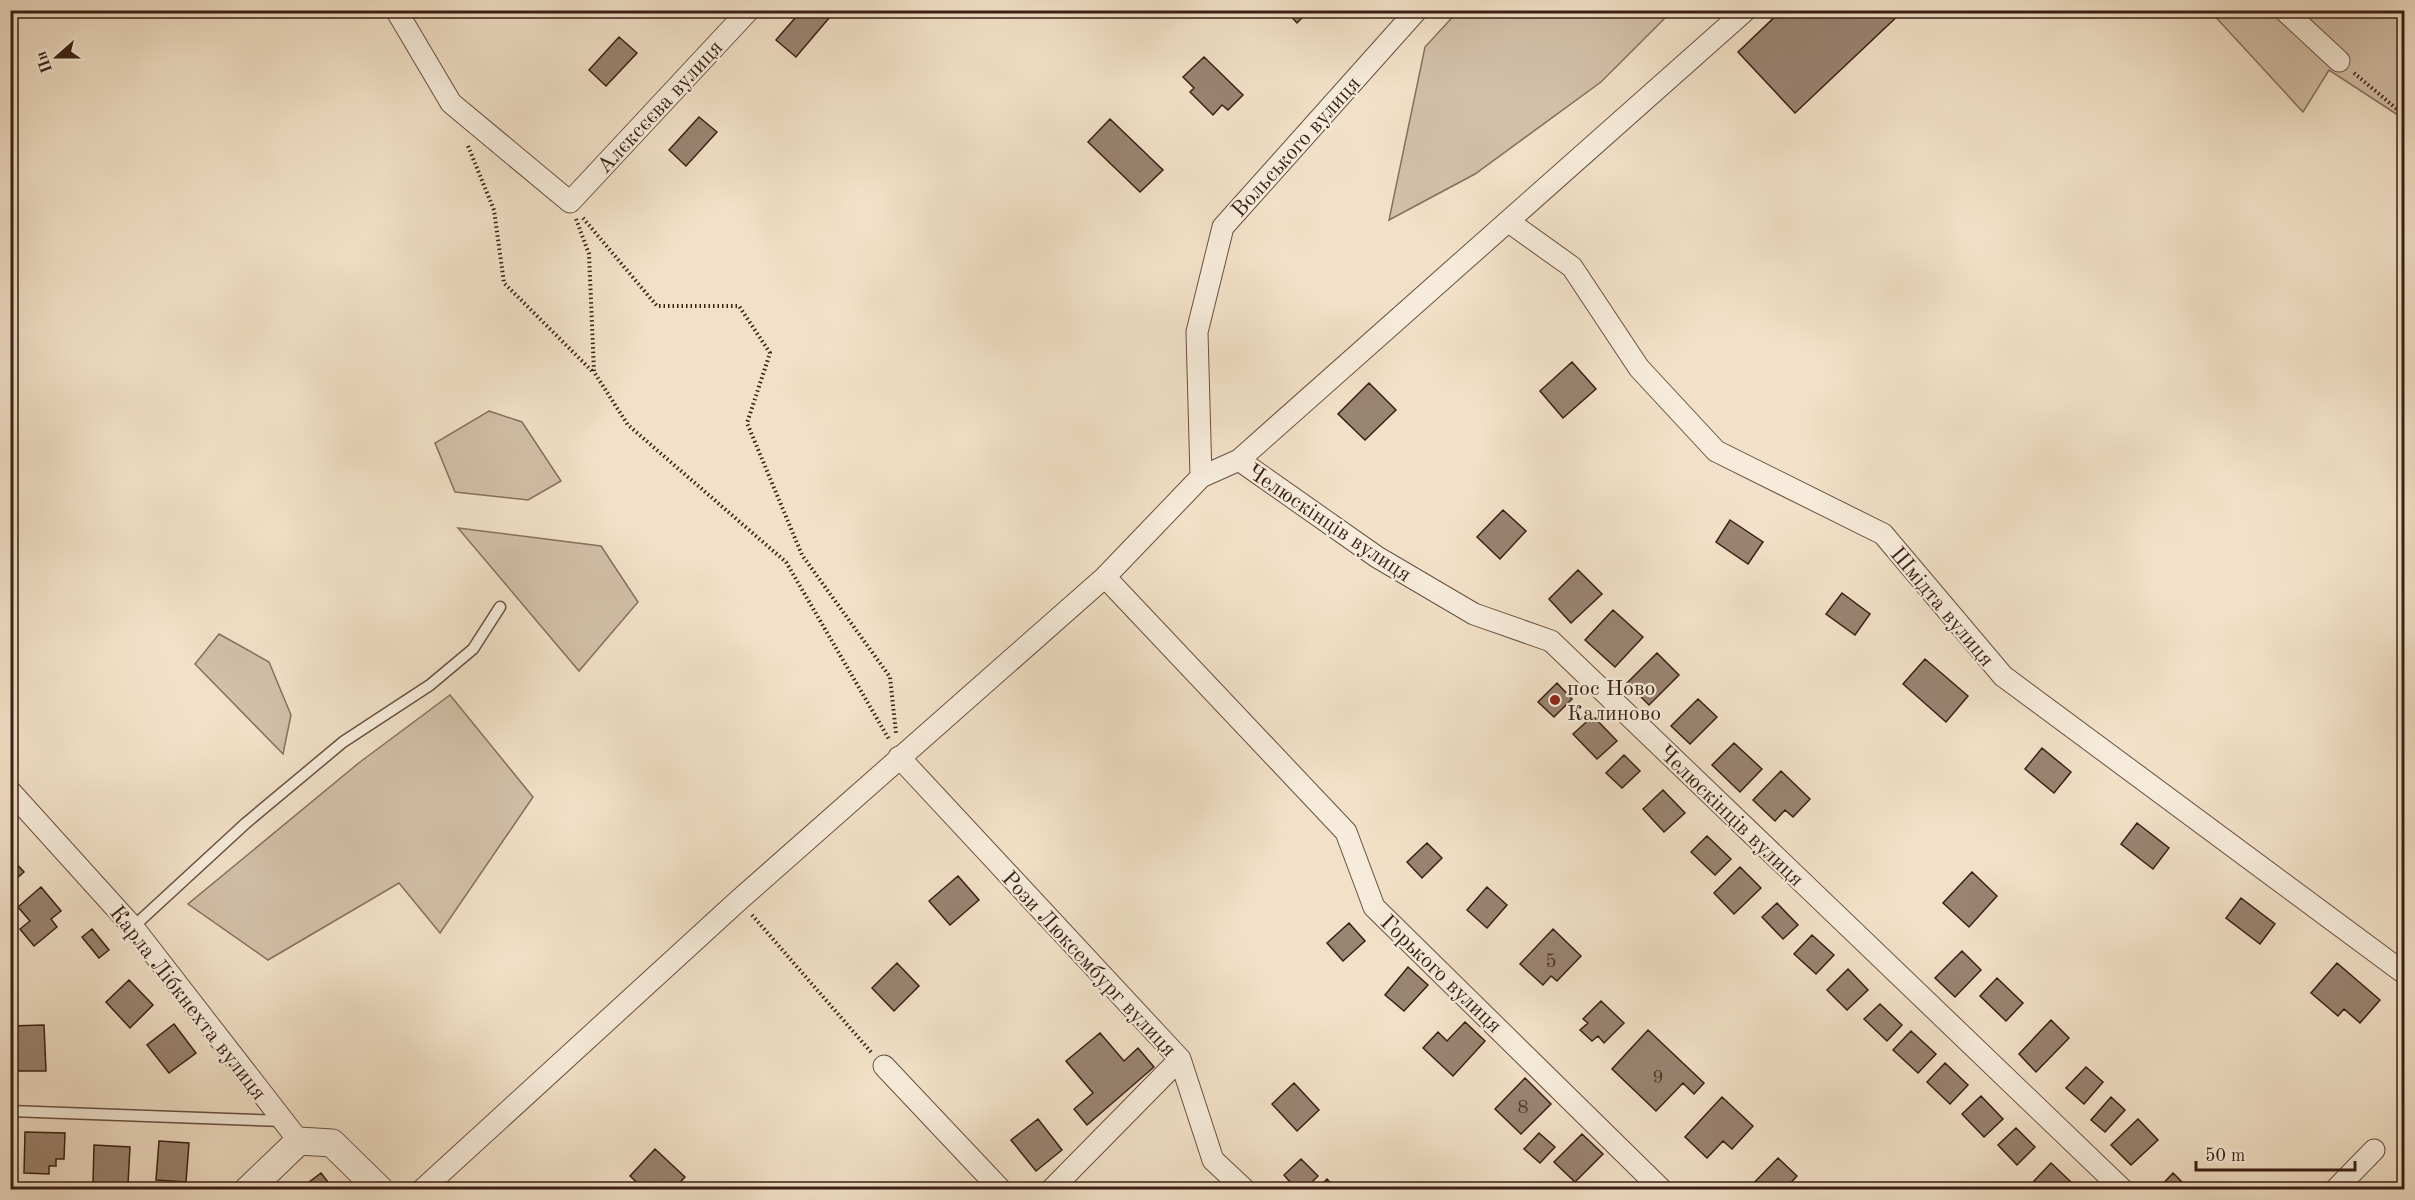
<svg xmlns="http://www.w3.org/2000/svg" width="2415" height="1200" font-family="'Old Standard TT',serif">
  <rect width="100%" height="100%" fill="#f2e1c8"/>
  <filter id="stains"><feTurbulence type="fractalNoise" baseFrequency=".00333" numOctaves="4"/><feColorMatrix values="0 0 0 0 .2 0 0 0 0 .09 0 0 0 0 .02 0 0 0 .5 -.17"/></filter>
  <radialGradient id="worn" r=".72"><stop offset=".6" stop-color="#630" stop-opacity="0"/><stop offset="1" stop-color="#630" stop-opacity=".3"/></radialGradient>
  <path fill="#d3c0a9" stroke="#86705e" stroke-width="1.5" d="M1459,10l213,1 -71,71 -126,92 -86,46 36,-173z
    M2210,11h194v108l-75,-49 -26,42z
    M489,411l33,11 39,59 -33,19 -73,-8 -20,-49z
    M458,528l143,18 37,56 -59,69z
    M219,634l50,28 22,53 -8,39 -88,-90z
    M450,695l83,102 -93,136 -41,-50 -131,77 -80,-56 172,-142z"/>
  <path fill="#9a8472" stroke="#3a1f14" stroke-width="1.5" d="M802,10h18l9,8 -33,39 -20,-17z
    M1285,10h25l-13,13z
    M1782,10h122l-109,103 -57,-61z
    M619,37l18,16 -31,33 -17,-16z
    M1204,57l39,38 -15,15 -6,-5 -9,10 -23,-23 4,-4 -11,-11z
    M699,117l18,15 -31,34 -17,-16z
    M1110,119l53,51 -23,22 -52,-50z
    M1572,362l24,27 -33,29 -23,-27z
    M1369,383l27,27 -31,30 -27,-26z
    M1503,510l23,21 -26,28 -23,-22z
    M1730,520l33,22 -15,22 -32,-22z
    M1578,570l24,24 -31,29 -22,-24z
    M1842,593l28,21 -15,21 -29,-21z
    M1613,610l30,27 -28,30 -30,-27z
    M1657,653l22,22 -30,30 -22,-22z
    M1925,659l43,37 -22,26 -43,-38z
    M1557,683l15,16 -18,18 -16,-15z
    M1698,699l19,18 -27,27 -19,-18z
    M1593,716l24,25 -20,18 -24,-25z
    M1734,743l28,26 -22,23 -28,-27z
    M2042,748l29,24 -17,21 -29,-24z
    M1624,755l16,16 -18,17 -16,-15z
    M1781,771l29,28 -17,18 -8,-7 -10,11 -22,-21z
    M1663,790l22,23 -21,19 -21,-23z
    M2137,823l32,25 -16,21 -32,-25z
    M1707,836l24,23 -16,16 -24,-23z
    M1427,843l15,15 -20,20 -15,-16z
    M10,857l14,15 -14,12z
    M1740,867l21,21 -27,26 -20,-21z
    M1972,872l25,24 -28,31 -26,-24z
    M958,876l21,24 -29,25 -21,-24z
    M41,887l20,24 -10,8 6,8 -23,19 -14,-17 10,-8 -12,-14z
    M1487,887l20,18 -20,23 -20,-18z
    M2241,898l34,26 -15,20 -34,-26z
    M1777,903l21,22 -15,14 -21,-22z
    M1349,923l16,18 -22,20 -16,-18z
    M92,929l17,21 -10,8 -17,-21z
    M1553,929l28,27 -24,25 -6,-5 -8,9 -23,-21z
    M1812,935l22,20 -18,19 -22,-20z
    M1962,951l19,19 -26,27 -20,-19z
    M897,963l22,23 -25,25 -22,-23z
    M2337,963l43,37 -20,23 -16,-14 -6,7 -27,-23z
    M1408,967l20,18 -24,26 -19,-16z
    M1848,969l20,21 -21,20 -20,-20z
    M1997,978l26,25 -17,18 -26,-25z
    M129,980l24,25 -23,23 -24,-26z
    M1601,1001l23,22 -20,20 -6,-7 -6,5 -12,-11 8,-7 -5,-4z
    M1880,1004l22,21 -15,16 -23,-22z
    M2051,1020l18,18 -33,34 -17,-18z
    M1465,1022l20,19 -32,35 -30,-28 15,-16 9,9z
    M174,1024l22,29 -27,20 -22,-28z
    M44,1025l2,46h-36v-45z
    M1648,1030l56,53 -10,11 -11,-11 -27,28 -44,-42z
    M1911,1031l25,23 -18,19 -25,-23z
    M1100,1033l24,28 14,-13 16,19 -67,58 -13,-16 19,-16 -27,-32z
    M1945,1063l23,22 -18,19 -23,-22z
    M2086,1067l17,15 -19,22 -18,-16z
    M1525,1078l26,26 -30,30 -26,-25z
    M1294,1083l25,27 -22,21 -25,-27z
    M1981,1096l22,23 -19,18 -22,-23z
    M1722,1097l31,29 -21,23 -9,-8 -16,17 -22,-21z
    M2111,1097l14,13 -20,22 -14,-12z
    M1038,1119l24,31 -26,21 -25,-31z
    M2138,1119l20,21 -27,25 -20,-20z
    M2016,1128l19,19 -18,18 -19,-20z
    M25,1132l40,1 -1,26h-8v7h-7v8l-25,-1z
    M1539,1133l16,14 -15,16 -16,-14z
    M1582,1134l21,20 -28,28 -21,-20z
    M159,1141l30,2 -3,39 -30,-2z
    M94,1145l36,2 -2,37 -35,-1z
    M655,1149l30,28 -12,13h-28l-15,-14z
    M1778,1158l19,18 -13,14h-37z
    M1301,1159l17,17 -14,14h-7l-13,-15z
    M2051,1163l21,20 -6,7h-24l-8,-9z
    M321,1173l13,17h-27l-3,-4z
    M2173,1173l17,17h-33z
    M1327,1179l10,11h-21z
    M1625,1183l7,7h-13z"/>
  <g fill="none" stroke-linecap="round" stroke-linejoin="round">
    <g stroke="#685041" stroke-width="13">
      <path id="service" d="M133,927l113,-104 97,-81 87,-57 43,-36 27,-42
        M10,1111l274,10"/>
    </g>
    <g stroke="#685041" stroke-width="23">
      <path id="minor" d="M396,10l55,93 119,99 179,-192
        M2284,10l55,51
        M1509,222l63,45 67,101 77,83 167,83 120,142 401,297
        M1239,460l138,97 97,57 77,27 572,549
        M1201,477l-4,-145 26,-105 194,-217
        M1105,577l241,255 28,75 288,283
        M899,757l281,302 33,101 32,30
        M10,791l123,136 166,214
        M884,1066l117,124
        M422,1190l317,-290 366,-323 96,-100 38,-17 507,-450
        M1051,1190l129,-131
        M2335,1190l39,-40"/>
    </g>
    <g stroke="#685041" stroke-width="29">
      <path id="tertiary" d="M248,1190l51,-49 33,2 48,47"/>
    </g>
    <path stroke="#3a1f14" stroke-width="4" stroke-dasharray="1.5 3" stroke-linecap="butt" d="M2354,73l50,42
      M468,146l26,64 10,73 89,89
      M583,218l74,88h82l31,47 -23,70 55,132 88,122 6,56
      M576,219l13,35 5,118 34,53 158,137 104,179
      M752,915l119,137"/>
    <use href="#service" stroke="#f7ecdb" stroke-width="10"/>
    <use href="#minor" stroke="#f7ecdb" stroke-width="21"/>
    <use href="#tertiary" stroke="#f7ecdb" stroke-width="27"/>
  </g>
  <circle fill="#8f2418" stroke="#f7ecdb" stroke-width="2" cx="1555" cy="700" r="6"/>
  <g text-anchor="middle" stroke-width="4.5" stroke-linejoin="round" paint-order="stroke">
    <g font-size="20" fill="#52382c">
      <text x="1551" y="967">5</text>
      <text x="1658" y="1083">9</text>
      <text x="1523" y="1113">8</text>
    </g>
    <g font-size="22" fill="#3a1f14" stroke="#f7ecdb">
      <text transform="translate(659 106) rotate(-47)" y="8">Алєксєєва вулиця</text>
      <text transform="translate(1295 146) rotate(-48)" y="8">Вольського вулиця</text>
      <text transform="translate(1330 522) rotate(34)" y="8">Челюскінців вулиця</text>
      <text transform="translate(1943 606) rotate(50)" y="8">Шмідта вулиця</text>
      <text transform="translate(1732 815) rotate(44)" y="8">Челюскінців вулиця</text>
      <text transform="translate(1090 963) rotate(47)" y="8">Рози Люксембург вулиця</text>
      <text transform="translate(1442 973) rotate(44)" y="8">Горького вулиця</text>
      <text transform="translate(189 1002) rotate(52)" y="8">Карла Лібкнехта вулиця</text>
    </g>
    <g font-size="22" fill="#3a1f14" stroke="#f7ecdb" text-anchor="start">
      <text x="1567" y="695">пос Ново<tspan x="1567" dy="25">Калиново</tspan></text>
    </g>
  </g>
  <rect width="2415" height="1200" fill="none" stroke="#f2e1c8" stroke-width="36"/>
  <rect x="12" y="12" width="2391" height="1176" fill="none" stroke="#3a1f14" stroke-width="3"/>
  <rect x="18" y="18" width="2379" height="1164" fill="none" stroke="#3a1f14" stroke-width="1.5"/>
  <g transform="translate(57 57) rotate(249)" stroke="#f7ecdb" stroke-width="4.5" paint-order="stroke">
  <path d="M0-4.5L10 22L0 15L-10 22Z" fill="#3a1f14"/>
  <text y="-9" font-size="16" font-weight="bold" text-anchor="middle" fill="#3a1f14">Пн</text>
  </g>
  <path d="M2196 1161v9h159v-9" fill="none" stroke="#3a1f14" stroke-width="3"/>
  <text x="2205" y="1161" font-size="18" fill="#3a1f14" stroke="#f7ecdb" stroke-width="4.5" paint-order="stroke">50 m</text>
  <rect width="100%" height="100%" filter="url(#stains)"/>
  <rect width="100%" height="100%" fill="url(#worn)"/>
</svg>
